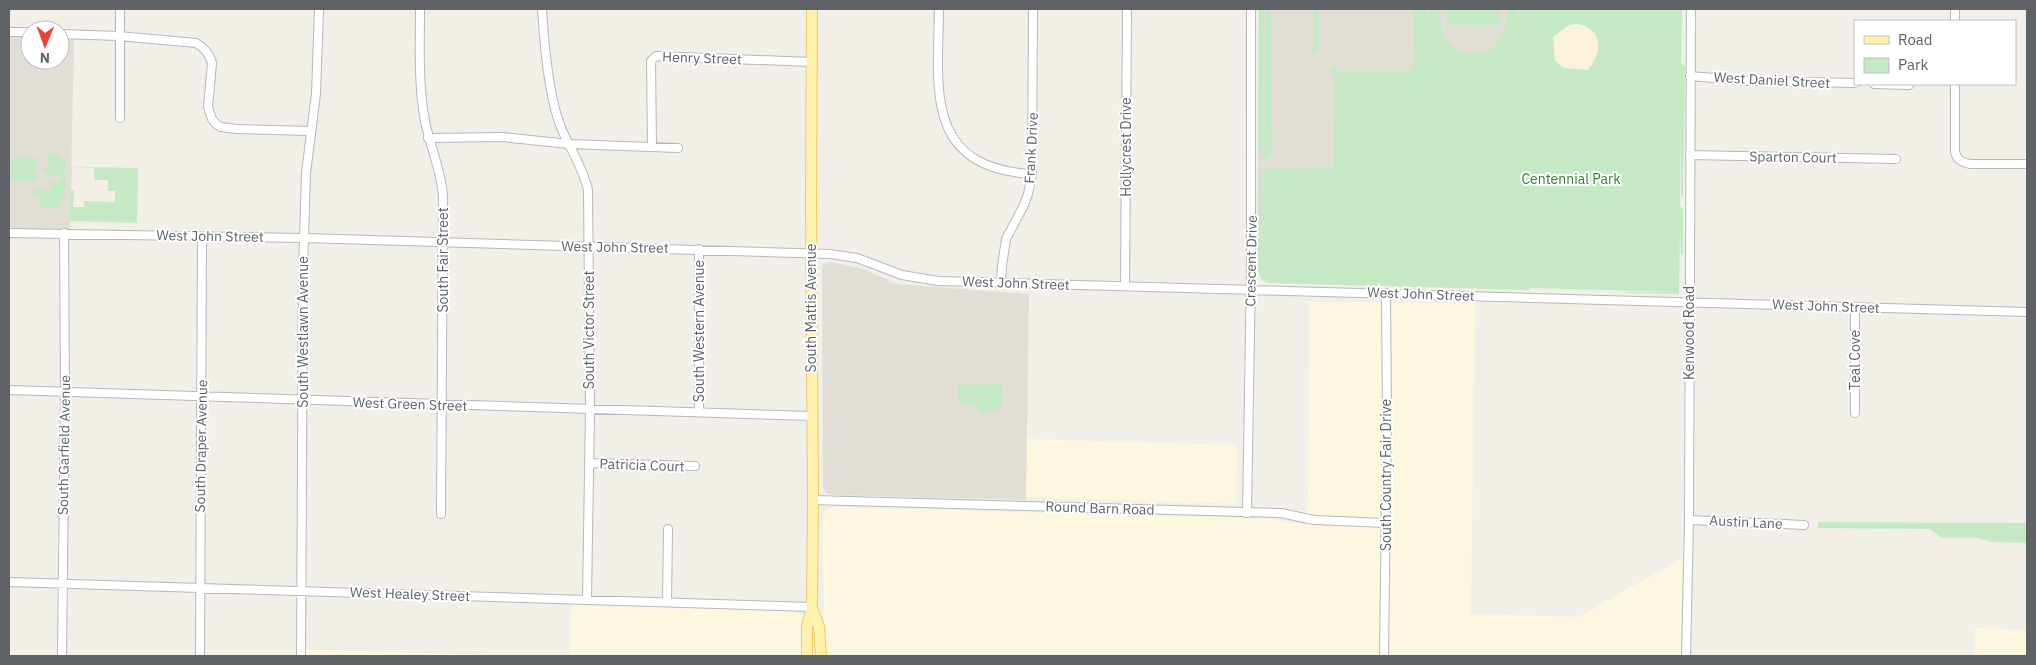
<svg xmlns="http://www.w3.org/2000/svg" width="2036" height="665" font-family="'IBM Plex Sans',sans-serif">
  <rect width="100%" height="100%" fill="#f1efe8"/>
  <path fill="#fef7e0" d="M1310,302l165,1 -4,311 107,3 105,-59 -2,98h-857l-1,-140 4,-6 7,-3 439,12 32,6 3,-27z
    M1026,439l211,6 -1,59 -40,-2 -10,3 -6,-3 -154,-5z
    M571,604l221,7 9,4 2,4v37h-233z
    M1975,628l52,2v26h-53z
    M297,649l150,5 84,2h-234z"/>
  <path fill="#e1ded6" d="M1259,9h287l-1,64 -136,-1 -72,199 -80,-2z
    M9,37l21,1v22h30v-21l14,1 -4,190 -61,-1z
    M830,262l33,7 34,15 132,10 -3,206 -193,-5 -7,-2 -3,-7 -1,-217 1,-5z"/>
  <path fill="#c5e8c5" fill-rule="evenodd" d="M1259,9h5l-2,149 -4,-7z
    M1265,9h6v149l-7,1z
    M1314,9h5v41l-5,5h-5v-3h4z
    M1413,9h13v4h4v-4h10c0,9 -1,18 4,27 12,23 46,23 58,0 5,-9 5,-18 5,-27h10v7h3l2,-7h160l-1,55 4,3 -2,128 -2,2v-87l-1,96 3,3v44l-2,2 -1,-26 -1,65 -52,-1 -2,-1h51l-145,-4 -3,2 -148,-4v-3l-2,1v2l-110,-3 -6,-3 -5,-11 2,-94 3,-5v100l2,-101 70,-1 1,-94 -6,-1 1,-6 6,-2 1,6 72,1v-6l6,-4z
    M1447,9h53v16h-53z
    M49,153l6,1 12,8 -4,14 3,-2 -1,21 -5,7 1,5 -1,1h-18l-3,-3 1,-6 -7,-1v-6l3,-4 9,3 5,-2 1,-8h6l5,-4 -19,-4v-5l6,-3 -2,-4z
    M11,158h26l-1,23h-25z
    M71,167l67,1 -1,55 -67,-2zM72,167l22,1v12h14v11h7v11l-31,-1v6h-11l1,-17h-3z
    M958,384h44l-1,24 -20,7 -4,-9 -19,-5z
    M1818,522l209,1v20l-36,-1 -12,-4h-37l-12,-9 -112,-1z"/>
  <path fill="#fbf3d9" d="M1577,24c27,4 25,29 11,46l-25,-2 -8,-8 -2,-23 16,-12z"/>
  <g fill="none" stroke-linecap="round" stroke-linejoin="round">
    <g stroke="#b5b8bc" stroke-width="10">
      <path id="minor" d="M420,9c0,37 -2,75 5,112 5,25 16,49 18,75l-2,318
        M542,9c2,33 7,91 20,121 9,20 21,38 26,60l2,219 -3,190
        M939,9c-1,80 -15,159 93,165
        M1955,21v-12
        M9,32h21
        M60,34l59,2 77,7c9,6 13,10 16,20l-4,44 4,12 4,5 5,3 15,2 75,2
        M1690,76l60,5 105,2
        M1874,84l35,1
        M1955,84v68c2,8 7,10 15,12h57
        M120,118v-109
        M428,138l74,-1 67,7 109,4
        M652,147l-1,-86 5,-5 155,6
        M1690,155l206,4
        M9,233l296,5 525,16 27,4 45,17 36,6 1089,31
        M1001,282l1,-16 4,-27 18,-34 4,-11 4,-20 1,-165
        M1125,286l2,-277
        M9,390l803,26
        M699,412v-163
        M1855,413v-106
        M589,463l106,3
        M813,500l468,13 33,7 72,3
        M1247,513l4,-241v-263
        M1689,520l115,5
        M9,582l803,25
        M667,602l1,-73
        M62,656l3,-264 -1,-159
        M200,656l2,-420
        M301,656l2,-385 3,-98 10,-79 3,-85
        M1384,656l3,-239 -1,-124
        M1686,656l3,-136 2,-511"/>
    </g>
    <g stroke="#f2c960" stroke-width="12">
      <path id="major" d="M812,608l7,19 2,29
        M807,656v-29l5,-20 1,-107 -2,-297 1,-194"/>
    </g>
    <use href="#minor" stroke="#fff" stroke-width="8"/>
    <use href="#major" stroke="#fff2af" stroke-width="10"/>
  </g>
  <g text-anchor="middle" stroke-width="4" stroke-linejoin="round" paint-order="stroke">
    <g font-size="14" fill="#5f6368" stroke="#fff">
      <text transform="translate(702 58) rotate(2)" y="5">Henry Street</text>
      <text transform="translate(1772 80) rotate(3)" y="5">West Daniel Street</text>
      <text transform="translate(1126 147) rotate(-90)" y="5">Hollycrest Drive</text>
      <text transform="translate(1031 148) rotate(-87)" y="5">Frank Drive</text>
      <text transform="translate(1793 157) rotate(1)" y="5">Sparton Court</text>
      <text transform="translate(210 236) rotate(1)" y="5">West John Street</text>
      <text transform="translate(615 247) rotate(1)" y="5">West John Street</text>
      <text transform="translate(443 260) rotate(-90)" y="5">South Fair Street</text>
      <text transform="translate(1251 261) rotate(-89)" y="5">Crescent Drive</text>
      <text transform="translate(1016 283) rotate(2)" y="5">West John Street</text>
      <text transform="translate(1421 294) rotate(2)" y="5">West John Street</text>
      <text transform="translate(1826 306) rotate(2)" y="5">West John Street</text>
      <text transform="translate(811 308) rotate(-90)" y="5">South Mattis Avenue</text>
      <text transform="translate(589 330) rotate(-90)" y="5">South Victor Street</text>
      <text transform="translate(699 331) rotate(-90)" y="5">South Western Avenue</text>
      <text transform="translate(303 332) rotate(-90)" y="5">South Westlawn Avenue</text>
      <text transform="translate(1689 333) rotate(-90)" y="5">Kenwood Road</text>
      <text transform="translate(1855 360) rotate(-90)" y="5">Teal Cove</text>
      <text transform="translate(410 404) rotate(2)" y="5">West Green Street</text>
      <text transform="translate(64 445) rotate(-89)" y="5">South Garfield Avenue</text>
      <text transform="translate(201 446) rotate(-89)" y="5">South Draper Avenue</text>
      <text transform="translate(642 465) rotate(2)" y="5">Patricia Court</text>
      <text transform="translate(1386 475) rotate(-90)" y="5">South Country Fair Drive</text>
      <text transform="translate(1100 508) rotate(2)" y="5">Round Barn Road</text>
      <text transform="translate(1746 522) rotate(3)" y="5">Austin Lane</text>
      <text transform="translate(410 594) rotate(2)" y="5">West Healey Street</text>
    </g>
    <g font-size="14" fill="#348238" stroke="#fff">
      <text x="1571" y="184">Centennial Park</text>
    </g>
  </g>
  <rect width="2036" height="665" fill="none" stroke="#5f6368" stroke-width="20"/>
  <rect x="1854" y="20" width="162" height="65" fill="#ffffff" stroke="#bfc1c3"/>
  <rect x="1864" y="36" width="25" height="8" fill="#fff2af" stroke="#bfc1c3"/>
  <text x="1898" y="45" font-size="15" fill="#5f6368">Road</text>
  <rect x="1864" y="58" width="25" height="15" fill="#c5e8c5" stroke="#bfc1c3"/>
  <text x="1898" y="70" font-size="15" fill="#5f6368">Park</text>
  <g transform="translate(45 45) rotate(181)"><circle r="24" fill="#ffffff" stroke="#bfc1c3"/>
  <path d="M0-4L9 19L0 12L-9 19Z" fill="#ea4335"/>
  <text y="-8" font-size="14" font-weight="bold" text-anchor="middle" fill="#5f6368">N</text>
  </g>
</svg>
